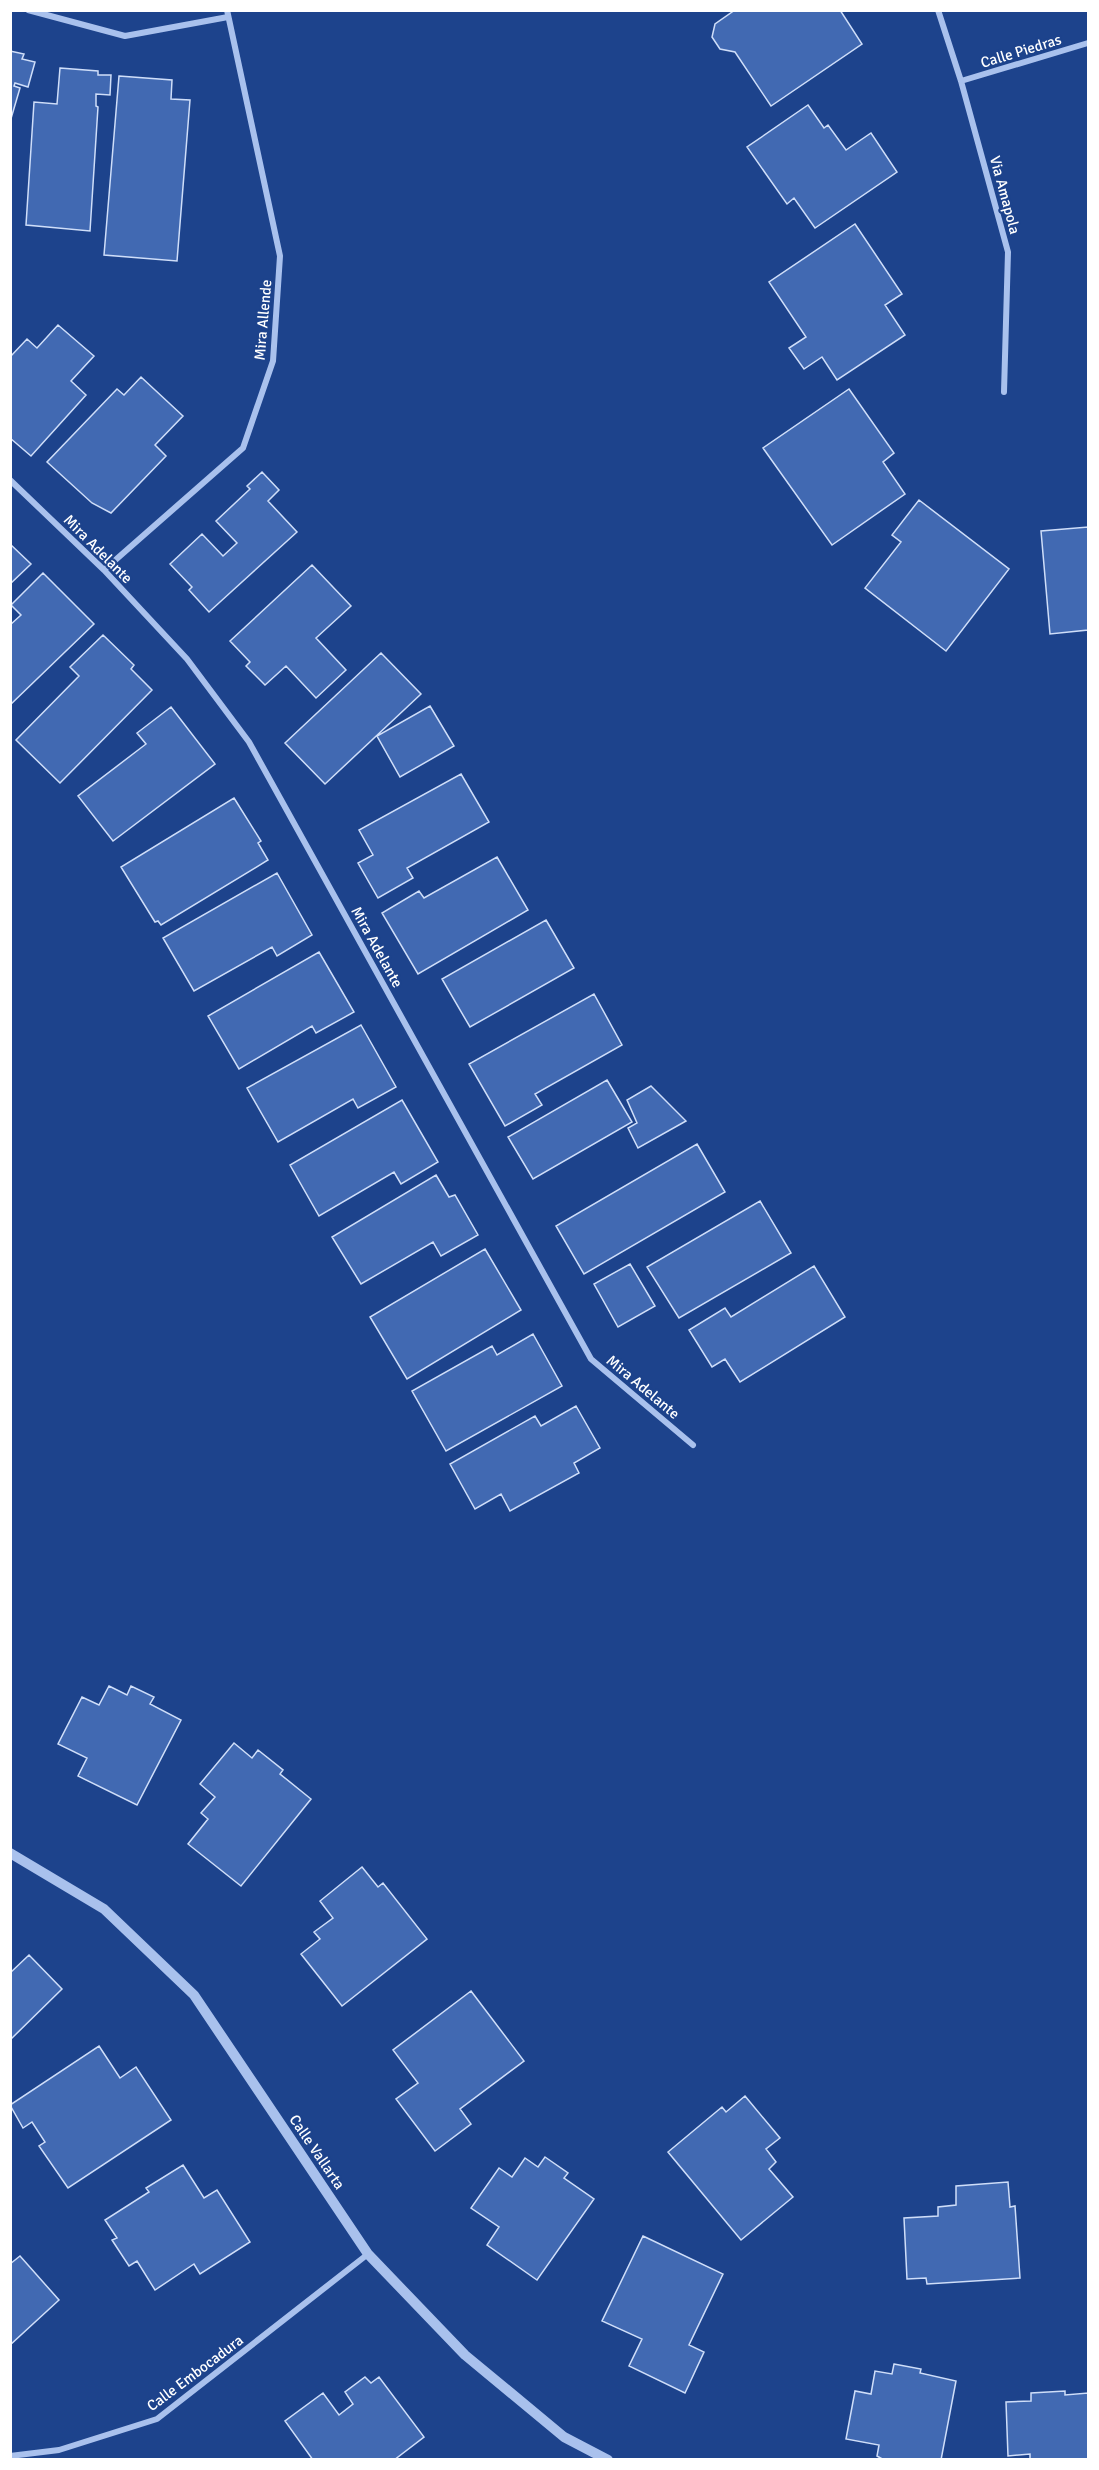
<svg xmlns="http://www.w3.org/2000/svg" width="1099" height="2470" font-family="Signika,sans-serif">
  <rect width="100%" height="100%" fill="#1d438c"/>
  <path fill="#4169b2" stroke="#cfdef9" stroke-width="1.5" d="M735,10h105l22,34 -91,62 -36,-54 -15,-3 -8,-12 3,-13z
    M10,51l14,3 -2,5 13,3 -7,25 -13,-4 -1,3 6,2 -10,34z
    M60,68l38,3v4h13l-1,20 -14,-1v12l2,1 -8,124 -64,-6 8,-123 23,2z
    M119,76l53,4 -1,19 19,1 -13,161 -73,-6z
    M808,105l16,23 4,-3 18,25 25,-17 26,39 -82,56 -21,-30 -7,6 -40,-57z
    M855,224l47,70 -17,11 20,30 -68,45 -15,-23 -18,12 -15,-21 17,-11 -37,-55z
    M58,325l36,31 -23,25 15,14 -55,61 -21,-18v-81l17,-18 10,9z
    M141,377l42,39 -28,29 11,11 -55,57 -19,-10 -45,-41 70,-73 7,6z
    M849,389l45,64 -11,9 22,32 -73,51 -69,-97z
    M262,472l17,18 -11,11 29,31 -88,80 -20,-22 3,-3 -22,-23 32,-30 21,22 14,-13 -21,-22 34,-32 -3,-3z
    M919,500l90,69 -63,82 -81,-63 36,-46 -9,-7z
    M1088,527v103l-38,4 -9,-103z
    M10,544l21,20 -21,20z
    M312,565l39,41 -35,32 30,32 -30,28 -30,-32 -21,19 -19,-19 4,-4 -20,-21z
    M43,573l51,51 -84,81v-80l11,-10 -10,-10z
    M103,635l31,30 -3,4 21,21 -92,93 -44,-43 63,-64 -9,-9z
    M381,653l40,41 -96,90 -40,-41z
    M430,706l24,40 -54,31 -23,-41z
    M171,707l44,57 -102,77 -35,-45 68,-52 -9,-11z
    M461,774l28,48 -82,46 6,10 -35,20 -20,-35 15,-8 -14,-25z
    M234,798l27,43 -3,2 10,17 -107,65 -3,-4 -3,1 -34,-55z
    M497,857l31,53 -110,64 -36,-61 37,-22 5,7z
    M277,873l35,62 -35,21 -5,-9 -78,44 -31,-53z
    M546,920l28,48 -104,59 -28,-48z
    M319,952l35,60 -38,21 -4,-7 -73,43 -31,-53z
    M594,994l28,51 -87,49 7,11 -37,21 -36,-62z
    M361,1025l35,62 -38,21 -5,-9 -75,43 -31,-54z
    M607,1080l25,42 -99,57 -25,-42z
    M651,1086l35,35 -48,27 -10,-20 9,-5 -10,-23z
    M402,1100l36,62 -37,22 -7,-12 -75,44 -29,-51z
    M697,1144l28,48 -141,82 -28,-48z
    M436,1175l13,22 6,-2 23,40 -37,21 -8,-14 -72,42 -29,-47z
    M760,1201l31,52 -112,65 -32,-51z
    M485,1249l36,61 -114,69 -37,-62z
    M630,1264l25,42 -37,21 -24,-43z
    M814,1266l31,51 -105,65 -15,-23 -13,8 -23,-37 36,-22 6,9z
    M533,1334l29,52 -116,65 -34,-60 80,-45 5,9z
    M576,1406l24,42 -26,15 5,10 -69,38 -9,-17 -26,15 -25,-45 85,-48 6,10z
    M109,1686l18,9 4,-9 23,11 -4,7 31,16 -44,85 -59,-29 9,-18 -29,-14 24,-47 17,8z
    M234,1743l18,15 6,-8 25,20 -3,4 31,25 -70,87 -53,-42 20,-25 -7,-6 14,-16 -15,-13z
    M362,1867l16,20 5,-4 44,56 -85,67 -41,-52 19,-15 -6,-7 19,-14 -13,-17z
    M29,1955l33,34 -52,51v-67z
    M471,1991l53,70 -64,48 11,15 -36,27 -39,-52 22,-16 -25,-33z
    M99,2046l21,32 16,-11 35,53 -103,68 -29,-42 6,-4 -13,-20 -9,6 -13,-23z
    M745,2096l35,42 -14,11 10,13 -7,7 24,28 -52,43 -73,-88 54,-45 4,5z
    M545,2157l23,16 -4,5 30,21 -57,81 -50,-35 12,-18 -28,-19 28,-40 13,9 13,-19 13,9z
    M183,2165l21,33 13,-8 33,52 -50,32 -6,-10 -39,26 -18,-29 -8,5 -17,-26 5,-2 -12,-18 44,-28 -3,-4z
    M1008,2182l2,25 5,-1 5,72 -93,6 -1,-6 -19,1 -3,-61 34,-2v-9l18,-2v-19z
    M643,2236l80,38 -34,71 15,7 -19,41 -56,-27 13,-27 -40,-18z
    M20,2256l39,44 -49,45v-81z
    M894,2364l27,5 -1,4 36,8 -15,79h-57l-7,-4 2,-11 -33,-6 9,-48 16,3 4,-23 17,3z
    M365,2377l6,6 8,-6 45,60 -30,23h-81l-28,-39 38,-28 16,22 14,-11 -8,-12z
    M1065,2391v4l23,-2v67h-58v-6l-22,2 -2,-54 25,-1v-8z"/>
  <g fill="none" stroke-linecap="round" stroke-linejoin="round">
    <path stroke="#a9c1ed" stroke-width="6" d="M28,10l97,26 103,-19
      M938,10l23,71 47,171 -4,140
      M961,81l127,-38
      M10,480l94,90 83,89 62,83 342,617 102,86
      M104,570l139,-122 30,-87 7,-105 -53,-246
      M10,2456l49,-6 98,-31 211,-165"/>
    <path stroke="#a9c1ed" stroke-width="10" d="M10,1853l94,56 90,86 174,259 97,101 99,82 44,23"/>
  </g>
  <g text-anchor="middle" stroke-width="4.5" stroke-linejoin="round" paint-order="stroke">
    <g font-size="15" fill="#fff" stroke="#1d438c">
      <text transform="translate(1021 51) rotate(-17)" y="5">Calle Piedras</text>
      <text transform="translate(1005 195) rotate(75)" y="5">Via Amapola</text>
      <text transform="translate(263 320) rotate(-85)" y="5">Mira Allende</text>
      <text transform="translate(98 549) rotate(45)" y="5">Mira Adelante</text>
      <text transform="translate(377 947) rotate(61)" y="5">Mira Adelante</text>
      <text transform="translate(643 1387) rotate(40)" y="5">Mira Adelante</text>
      <text transform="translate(317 2152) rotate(56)" y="5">Calle Vallarta</text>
      <text transform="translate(195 2373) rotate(-37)" y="5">Calle Embocadura</text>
    </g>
  </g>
  <rect width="1099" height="2470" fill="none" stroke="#ffffff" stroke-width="24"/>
</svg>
